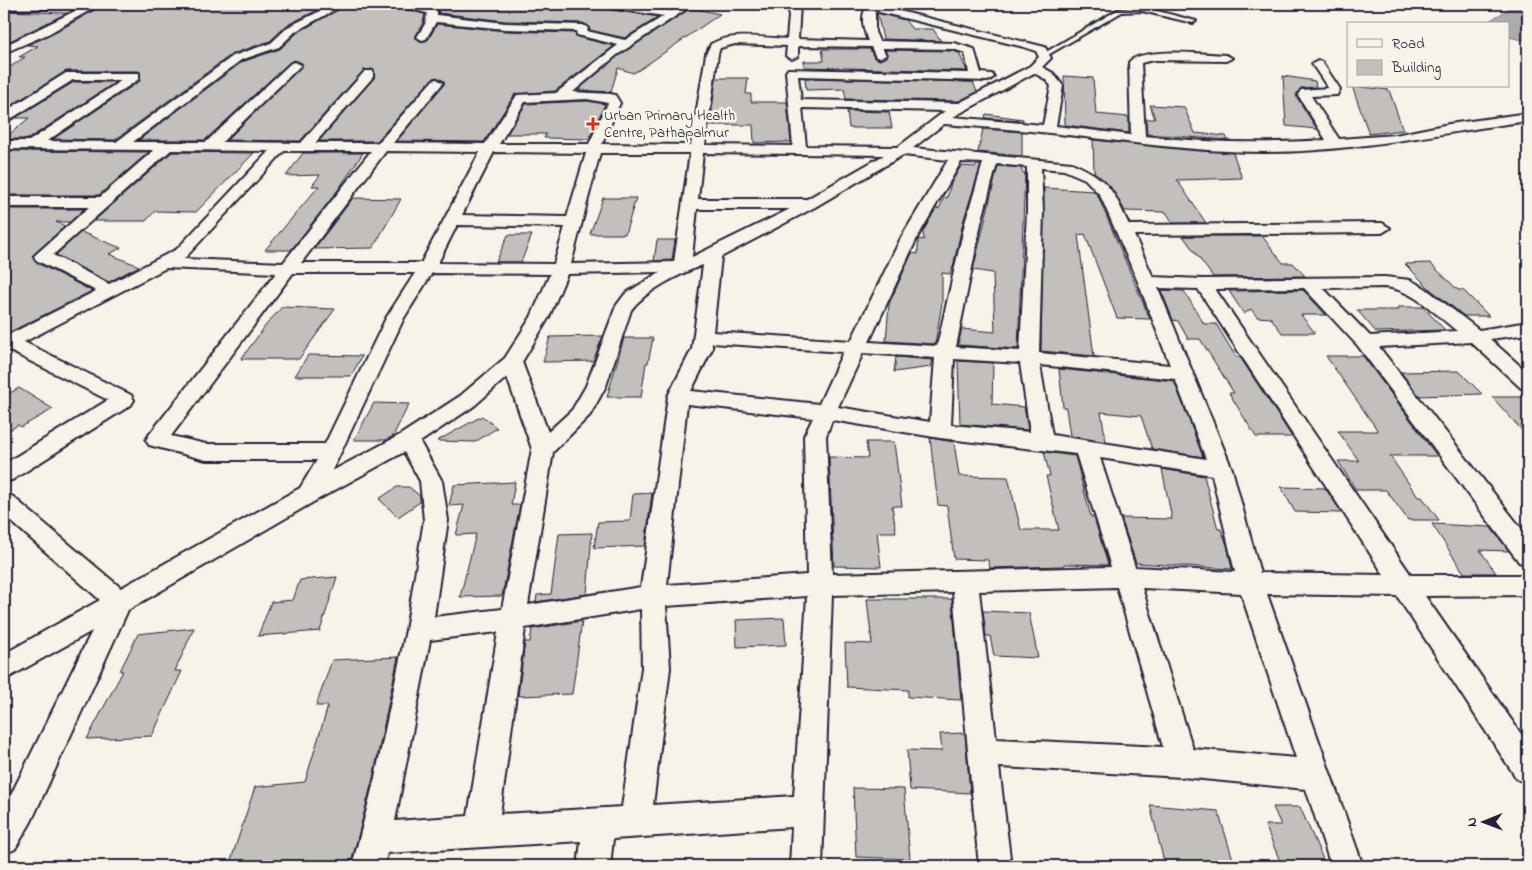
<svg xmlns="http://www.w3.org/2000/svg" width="1532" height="870" font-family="'Indie Flower',sans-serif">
  <rect width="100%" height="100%" fill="#f7f3e8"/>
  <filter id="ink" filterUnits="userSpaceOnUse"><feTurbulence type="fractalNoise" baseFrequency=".02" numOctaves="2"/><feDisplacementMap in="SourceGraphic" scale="10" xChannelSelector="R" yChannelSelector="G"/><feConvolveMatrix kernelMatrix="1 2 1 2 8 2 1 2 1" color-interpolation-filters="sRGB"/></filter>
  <g filter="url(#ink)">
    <path fill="#aeabad" stroke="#76747f" d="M1512,4h16v37l-20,-4v-13h-24l23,-14z"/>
    <path fill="#c2bfbd" stroke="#22223b" d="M100,4h230l-43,21 -17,16 -38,13 -117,86 -62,-1 87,-58 -1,-10h-73l-62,39v-39l21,-14h-6l19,-11 -11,-1 22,-9 51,-29z
      M348,4h47l3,4 27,6 -2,9 -8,14 6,5 7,-2 9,-16 68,7 70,2 2,4 37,9 -59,45 -40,3 -31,48 -87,-1 47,-57v-3l-7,-4 -5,2 -55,62h-58l55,-63 -1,-9 -9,1 -64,71 -73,-1 75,-74v-3l-7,-3 -5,2 -85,78h-66l103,-78 38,-13 17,-16z
      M422,4h176l7,5 54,8 -34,21 -36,-8v-4l-6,-3 -78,-2 -66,-8 -2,-6z
      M691,8l29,6 -81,56 -6,3 -15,-5 -7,24 -33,-2 40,-34z
      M4,11l63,2 -63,31z
      M877,13l28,7 7,9h21l8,12 -58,-2z
      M822,49h48l4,9 6,2 8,-4 -3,-6 68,1 6,2 8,18 -163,-4v-6h20z
      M1064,76l29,2 3,36 33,3v16l-64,-8z
      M1283,76l32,5 1,6 -15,1 -5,8 21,33 -31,-3z
      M716,78h32l-2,16h5v8h36l4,40 -37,1 -1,-18h-43z
      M805,78l168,4 4,10 -18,9 -113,-2 -2,-10 -38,1z
      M74,82h42l-88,57h-24l25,-21h-14z
      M1352,86l37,4 14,40 -34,4z
      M587,101l18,3 -16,35 -45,-1 2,-4h-39l19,-30z
      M1150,105l34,2 11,26 31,3 2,4 -81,-6 -1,-15h9z
      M847,111l42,1 3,16h-43z
      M986,114l37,5v2l-38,-3z
      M983,129l39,3v24l-44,-4z
      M1093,140l140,13 9,25 -65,2 29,43h-33l-7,-11 -41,-1 -15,-25 -16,-14z
      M4,151l145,1 -50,43h-95z
      M172,152l82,1 -58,59 -41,-1 -9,10h-52z
      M303,153h60l-25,37 -47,60h-26l54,-64h-7l8,-11 -34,1z
      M976,165h5l-18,57 -10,45 -3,7 -8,-1v30l-7,41 -49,-3 3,-37 23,-51 6,1v-15l6,1 -1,-8 13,-24 3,1 5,-12 3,1 4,-15 10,-17 14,1z
      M998,166l24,2v4l3,1 -7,176 -60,-4 4,-16 33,3 -2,-59 -20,-3z
      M1044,188l50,3 4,5 52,123 -33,-1 -32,-84 -7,1 16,121 -53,-5z
      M353,198l48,1 -28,49 -59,1z
      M603,198h33l-11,36h-35z
      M4,209h80l-14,13h-14l9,4 -33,30 3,6 57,29 -84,42 -4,-1z
      M81,232l40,16 -12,6 30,12 -30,16 -53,-27z
      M508,235h24l-11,27h-25z
      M1183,236h79l21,27h10l12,13 -92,1z
      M657,240h18l-3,20 -18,1z
      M1430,263l28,27h5l26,26h-25l-34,-27 -25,-25z
      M1161,290l23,1 20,33h12l20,33h4l52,80h-36l-27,-44h5l-34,-54h-12l-10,-18 -5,-1z
      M1303,290l23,25h-25l14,18h-33l-11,-15 -14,-1 -6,-8 -7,5 -15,-23z
      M282,307l53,2 -36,50h-58l25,-34z
      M1397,307h26l22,23 -69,2 -19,-22h42z
      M603,336l-10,25 -50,1 7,-25z
      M624,338h29l-5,25h-2l-5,34h-34z
      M308,355l54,1 -11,20h-56z
      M1326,356h37l74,100h-47l28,41h4l17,23h-31l-22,-30h-30l-18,-29h21l-21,-30h40z
      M896,357l37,3 -2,7 -37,5z
      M958,361l35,2 -1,41 32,3 4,23 -68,-6z
      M1059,369l115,12 29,76 -51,-8 -11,-33 -40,-4 5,30 -36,-6 -4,-28 -3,-1z
      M1459,371l23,23 -63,2 -18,-24z
      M19,388l34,21 -32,18 -3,-2 -14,8v-37z
      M1492,397h36v40z
      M374,403l35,1 -16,32 -7,4h-32z
      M482,416l15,12 -22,14 -38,-1z
      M930,438l24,4 5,34 49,1 13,53h38l-13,-54h4l-6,-24 31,4 16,61h3l14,48 -44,-1v2l-74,2 -2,-8 -34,-1 -7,-53 -9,-1z
      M866,442h28l8,64h-10l4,26h-19l4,35 -47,-1 -5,-109 39,1z
      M1162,469l42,7 14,53h3l6,16 5,24 -96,-6 -15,-45 51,1z
      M515,482l-4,23h9l-18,91 -42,1 16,-63 -20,1 8,-30 -15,1 5,-21z
      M397,487h12l11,9v6l-22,15 -19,-18z
      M1281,487l44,1 17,25 -47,-1z
      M652,493l-7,53 -51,2 4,-26 32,-1 3,-27z
      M1432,524l58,3 19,24 -29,-1 16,23h-32z
      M592,533l-5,61 -51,8 1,-7 14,-1 8,-60z
      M337,577l-17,54 -62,5 13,-34 22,-2 7,-20z
      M867,599h85l9,101 -53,-3v-7l-61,-3 -2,-44 27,1z
      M983,611l46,2 9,45 -44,-2 -4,-20h-4z
      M784,618l2,27 -49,2 -1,-27z
      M582,621l-10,73 -54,2 7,-54h5l2,-13z
      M194,628l-19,43h7l-30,65 -65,3 36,-68h-3l18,-37z
      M398,657l-25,121 -22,86 -122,2 26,-79 50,-5 23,-76h-12l16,-46z
      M965,733l5,60 -60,-3 -3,-40 35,1 -2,-17z
      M853,788l51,1 6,70 -54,-2z
      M1150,805l68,6 17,55h-70z
      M1273,807h27l26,59h-44l-17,-41h16z"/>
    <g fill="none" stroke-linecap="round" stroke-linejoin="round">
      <g stroke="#22223b" stroke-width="4">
        <path id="lane" d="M1142,7l54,14 -3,2 -51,-12 -20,1 -76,44 -5,-1 78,-46z"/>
      </g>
      <g stroke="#22223b" stroke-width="4">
        <path id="street" d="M4,4h94l1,1 -51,29 -44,19v-7l77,-38 -77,1z
          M334,4h12l-50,27 -17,16 -38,13 -108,82h73l85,-79 4,-1 6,3 -2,2 -77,75 79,1 64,-72h8v6l-58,66h63l55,-63 4,-1 6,4 -50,60 92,1 32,-49 39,-2 62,-48 -41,-10 -1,-4 -71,-2 -69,-7 -10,17 -4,1 -5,-3 8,-13 2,-11 -29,-7 -1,-2h17l23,5v6l68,8 78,2 5,3 -1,3 38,9 39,-24 -59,-9 -5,-3h24l48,7 10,-7h12l-77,51 -44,37 38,2 4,1 5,8 -18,41 89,1 15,-91 5,-10c21,-12 53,-6 76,-5l3,-35h10l-2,35 70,2c-4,-10 -8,-24 -2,-33l-11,-4h16l174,43 6,11 -9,9 11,6 10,13 -7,40 75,9 -2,-73c13,-15 76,-8 97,-7l6,3 -6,3 -73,-1 -12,3 4,73c60,7 120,8 181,4l-28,-45 3,-5 27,-2 -16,-24 6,-3 4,1 18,27 -3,6 -26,1 28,43 56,-4 54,-11 79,-11v8c-88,12 -174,31 -263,31 -72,0 -144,-11 -215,-19 -36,-4 -71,-6 -106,-9l-31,24 159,15c37,16 41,27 57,62l253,-2 8,5 -8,5 -248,2 19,42 50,2 182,-2 25,3 15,8 54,42 49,-8v12l-38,5 38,34v16l-7,-1 -50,-46 -92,5 149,190v28l-9,-3 -161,-216 -54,-58 -89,1 196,286h117v20l-103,1 103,148v40l-11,-5 -120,-183 -130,-2 96,272h-32l-25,-77 -124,-12 -183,-10 12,99h-32l-26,-274 -121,3 -10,271h-32l2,-39 -179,12 -3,27h-32l3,-25 -194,12 -3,13h-32l23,-88 31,-148 18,-110 -4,-39 -16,-29 -89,49 -187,109 -97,212 -16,27 -11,5v-45l88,-178 -88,49v-26l96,-54 -96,-85v-22l8,3 109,92 179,-100 17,-28h-111l-57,-15 -3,-5 3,-5 127,-162 -110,-5 -142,74 107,53 3,5 -3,5 -119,75 -8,2v-18l104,-64 -100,-50 -4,1v-17l4,1 88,-44 -60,-31 -2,-4 55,-49h-85v-10h96l54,-47 -150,-1v-8h25l93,-61h-49l-64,40 -5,1v-9l62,-39h73v6l-92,62 69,1 117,-86 38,-13 17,-16zM875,11l149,36 12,4 3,6 -9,9 -71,37 -158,-3 -3,-24 190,5 6,-4 -2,-3 -11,-1 -7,-24 -20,-6 -75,-2 -4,-9zM735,44l52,2 -1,10 6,3 6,-3v-10l73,1 5,10 4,1 6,-3 -4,-7 71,1 12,4 4,20 -181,-4 -2,3 7,74 -88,-1 13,-91 2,-6zM1034,73l11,6 6,7 -8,39 -90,-8zM587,99l21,4 -19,41h-90l26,-42zM802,108l143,3 -47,36 -92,-1zM171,150l98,1 -92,98 -68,35 -56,-29zM284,151h87l-88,112 -99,-4zM386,151l94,1 -59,111h-120zM494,152l92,1 -19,64 -105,-2zM600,153h90l-16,109 -103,2zM703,153l181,2 -77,44h-109zM903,155l45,5 -47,78 -50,103 -138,-9 8,-75 94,-50zM961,162l22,1 -18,60 -28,123 -68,-4 48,-104zM997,164l30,3v44l-7,140 -64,-4 25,-124zM1041,168l23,2 21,9 15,16 38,87 32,83 -131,-12 4,-142zM697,209h93l-98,48zM457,225l108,2 -11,37 -116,-1zM703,265l-11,84 -24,47 -27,191 -113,18 25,-153 37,-37 16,-29 25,-76c14,-19 50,-37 72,-45zM660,272l-35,22 -9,12 -30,80 -14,24 -24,22 -26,-70 27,-45 18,-43zM293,273h122l-29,45 -61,126h-119l-35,-8zM432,273l118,1 -19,43 -26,41 -45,38 -60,39 -68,36 72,-153zM1385,287c29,3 50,27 72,44l-87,5 -47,-48zM1158,288l40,1 186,286 -124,-2 -28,-104zM712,343l131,9 -24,52 -128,-13 21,-42zM863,353l72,5 -5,64 -92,-15zM954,359l66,4 10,69 -79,-7zM1040,365l135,14 31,80 -154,-24zM507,377l25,72 -30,160 -68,8 14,-97 -6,-39 -22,-39 54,-36zM687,404l126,14 -9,18 3,139 -140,10zM832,420l108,18 136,16 35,113 -279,7 -6,-138zM1100,458l112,17 23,97 -100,-5zM1117,587l46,160 -167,-8 -17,-148zM1142,588l99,5 55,165 -103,-9zM807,596l-13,200 -141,9 17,-137 -4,-62zM641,609l1,59 -20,139 -122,7 25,-186zM498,632l-30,184 -73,5 35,-181z"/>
      </g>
      <use href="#lane" fill="#f7f3e8" fill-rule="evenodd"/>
      <use href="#street" fill="#f7f3e8" fill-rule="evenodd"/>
    </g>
  </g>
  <path fill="#c8321e" stroke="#f7f3e8" stroke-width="2" d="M590.5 116.5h5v5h5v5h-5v5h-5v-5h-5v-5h5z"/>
  <g text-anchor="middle" stroke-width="5" stroke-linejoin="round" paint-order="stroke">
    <g font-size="15" fill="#22223b" stroke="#f7f3e8" text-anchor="start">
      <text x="604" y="120">Urban Primary Health<tspan x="604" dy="17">Centre, Pathapalmur</tspan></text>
    </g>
  </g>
  <rect width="1532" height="870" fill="none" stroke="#f7f3e8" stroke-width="20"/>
  <rect x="10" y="10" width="1512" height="850" fill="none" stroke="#22223b" stroke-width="2" filter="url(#ink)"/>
  <rect x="1347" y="22" width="162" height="65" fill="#f7f3e8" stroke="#a29fa3"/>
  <rect x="1357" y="39" width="25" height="8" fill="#f7f3e8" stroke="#a29fa3"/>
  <text x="1392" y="48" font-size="15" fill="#22223b">Road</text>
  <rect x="1357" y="60" width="25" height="15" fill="#c2bfbd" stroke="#a29fa3"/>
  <text x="1392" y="72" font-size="15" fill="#22223b">Building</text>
  <g transform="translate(1484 822) rotate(269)" stroke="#f7f3e8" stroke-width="4" paint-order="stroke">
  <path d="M0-4L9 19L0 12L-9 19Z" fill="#22223b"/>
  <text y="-8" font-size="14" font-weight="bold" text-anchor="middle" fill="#22223b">N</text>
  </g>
</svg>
